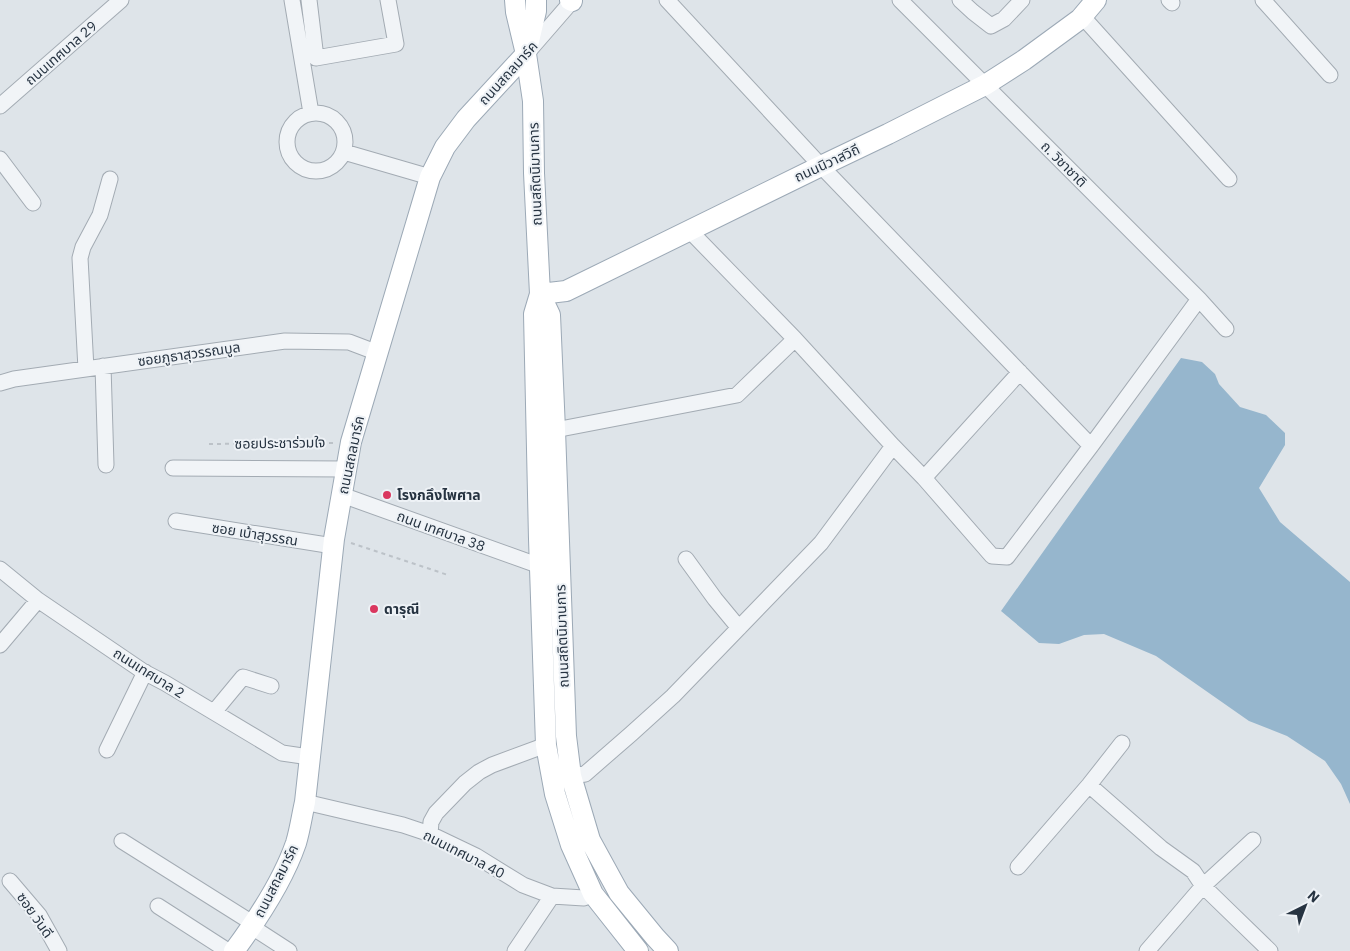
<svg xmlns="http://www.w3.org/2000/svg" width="1350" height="951" font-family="'IBM Plex Sans','Noto Sans Thai',sans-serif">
  <rect width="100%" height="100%" fill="#dee4e9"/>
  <path fill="#96b6cd" d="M1181,358l21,4 13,12 4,10 21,23 26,8 19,18v12l-26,43 21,34 70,60v222l-9,-20 -16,-23 -38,-25 -38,-15 -93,-65 -52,-22 -20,1 -25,9 -20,-1 -38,-32z"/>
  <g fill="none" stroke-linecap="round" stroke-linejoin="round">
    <g stroke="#a3abb3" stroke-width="17">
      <path id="minor" d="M292,0l19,113
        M309,0l7,58 80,-14 -8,-44
        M667,0l154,166 270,280
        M900,0l299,299 27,30
        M960,0l13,12 18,14 13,-7 18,-19
        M1169,0l3,3
        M1263,0l67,75
        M1082,16l147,163
        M527,53l46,-53
        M0,106l121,-106
        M287 142a29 29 0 1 1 58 0a29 29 0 1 1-58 0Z
        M344,152l86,25
        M0,159l33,44
        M689,230l106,109 98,107 31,32 68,78 15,1 84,-111 108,-147
        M103,366l3,99
        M86,369l-6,-111 3,-11 17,-32 10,-36
        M0,383l14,-4 271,-38 64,1 29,11
        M555,430l182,-35 58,-56
        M173,468l173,1
        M924,478l96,-106
        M342,495l198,71
        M176,521l157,25
        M686,559l29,40 24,29
        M0,569l38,31 106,72 21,11 117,70 27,4
        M0,645l38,-45
        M214,712l29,-35 28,9
        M107,750l38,-78
        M571,776l14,-2 46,-40 42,-38 148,-153 72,-97
        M1089,785l72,63 32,23 10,15 67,65
        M305,802l98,23 27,9 46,22 47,29 29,11 32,2 9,-4
        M430,834l1,-12 5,-9 29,-30 14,-11 13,-7 54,-20
        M122,841l132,83
        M1018,867l71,-82 33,-42
        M10,881l29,34 20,36
        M158,906l70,45
        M252,927l37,24
        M515,951l37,-55
        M1147,951l56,-65 50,-46"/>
    </g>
    <g stroke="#9ca9b6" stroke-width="22">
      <path id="major" d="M515,0l1,12 10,42 7,47 1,72 6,121 -6,20 5,225 7,206 9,49 16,51 22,49 45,57
        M570,0l2,1
        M540,294l10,21 5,115 11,306 5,40 19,64 29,53 36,44 13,14
        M540,294l26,-3 255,-125 67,-32 97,-49 39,-25 56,-41 16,-19
        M234,951c23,-31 49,-70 62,-108 4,-13 6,-28 9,-41l29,-263 17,-97 79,-265 15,-30 21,-28 60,-65 10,-43v-11"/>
    </g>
    <path stroke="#bcc2c8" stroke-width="2" stroke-dasharray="4 4" stroke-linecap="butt" d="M209,444l127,-1
      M351,543l97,32"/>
    <use href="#minor" stroke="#f1f4f7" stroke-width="15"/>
    <use href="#major" stroke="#fff" stroke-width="20"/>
  </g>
  <g fill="#da375f" stroke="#eef2f6" stroke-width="2">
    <circle cx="387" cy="495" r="5"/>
    <circle cx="374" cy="609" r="5"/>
  </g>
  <g text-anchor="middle" stroke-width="4" stroke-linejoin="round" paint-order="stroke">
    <g font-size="14" fill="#263341" stroke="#eef2f6">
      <text transform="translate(61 53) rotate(-41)" y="5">ถนนเทศบาล 29</text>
      <text transform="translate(508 73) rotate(-48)" y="5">ถนนสถลมาร์ค</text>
      <text transform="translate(827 163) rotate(-25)" y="5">ถนนนิวาสวิถี</text>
      <text transform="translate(1064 164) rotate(45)" y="5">ถ. วิชาชาติ</text>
      <text transform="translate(535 174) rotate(-92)" y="5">ถนนสถิตนิมานการ</text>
      <text transform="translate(189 354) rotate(-8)" y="5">ซอยภูธาสุวรรณบูล</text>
      <text transform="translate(280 443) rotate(-1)" y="5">ซอยประชาร่วมใจ</text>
      <text transform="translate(351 455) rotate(-78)" y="5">ถนนสถลมาร์ค</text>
      <text transform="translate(441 531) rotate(20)" y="5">ถนน เทศบาล 38</text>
      <text transform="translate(255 534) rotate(9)" y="5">ซอย เบ้าสุวรรณ</text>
      <text transform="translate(562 636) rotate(-92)" y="5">ถนนสถิตนิมานการ</text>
      <text transform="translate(149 673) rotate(32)" y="5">ถนนเทศบาล 2</text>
      <text transform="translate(464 854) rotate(27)" y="5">ถนนเทศบาล 40</text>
      <text transform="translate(276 881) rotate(-63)" y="5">ถนนสถลมาร์ค</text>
      <text transform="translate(35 915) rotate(55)" y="5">ซอย วันดี</text>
    </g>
    <g font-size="14" font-weight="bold" fill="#263341" stroke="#eef2f6" text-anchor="start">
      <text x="397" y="500">โรงกลึงไพศาล</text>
      <text x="384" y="614">ดารุณี</text>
    </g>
  </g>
  <g transform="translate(1305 906) rotate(42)" stroke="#eef2f6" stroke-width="4" paint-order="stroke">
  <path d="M0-4L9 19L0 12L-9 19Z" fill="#263341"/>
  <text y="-8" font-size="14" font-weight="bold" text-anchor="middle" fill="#263341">N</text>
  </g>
</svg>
